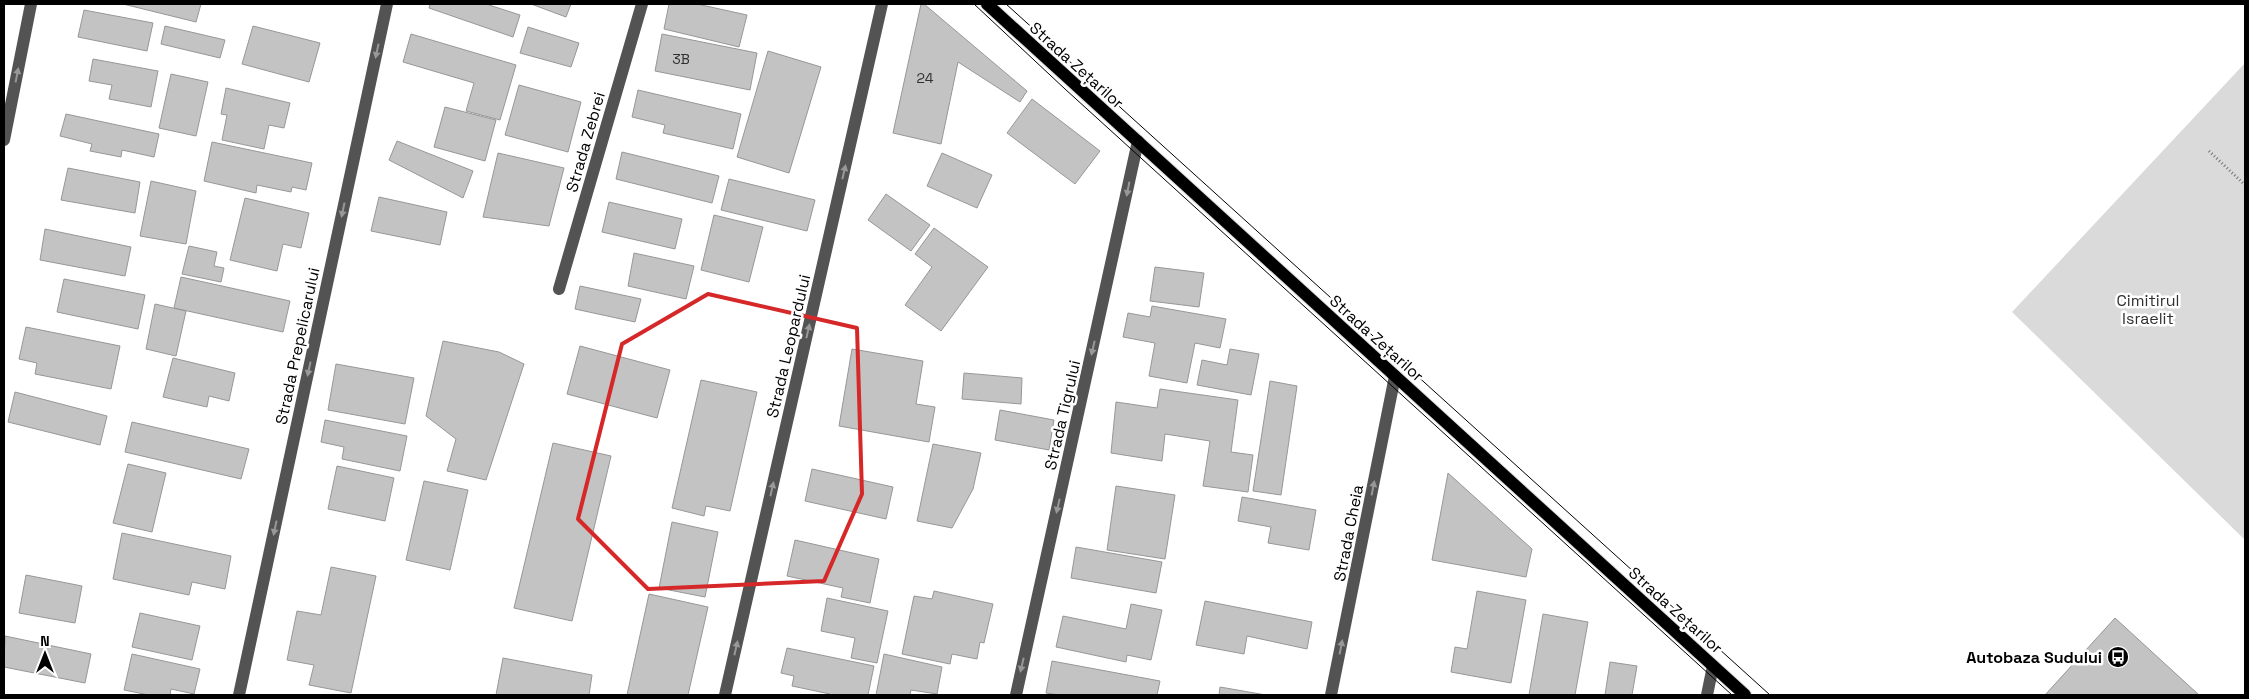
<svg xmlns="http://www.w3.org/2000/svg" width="2249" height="699" font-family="'Space Grotesk',sans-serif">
  <rect width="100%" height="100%" fill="#fff"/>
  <path fill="#dadada" d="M2245,63v477l-233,-228z"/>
  <path fill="#c3c3c3" stroke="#979797" d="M123,4h78l-5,18z
    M430,4h56l34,11 -7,22 -84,-29z
    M531,4h40l-5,13z
    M669,4h28l50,11 -8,32 -75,-18z
    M921,4h3l103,87 -7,11 -62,-40 -17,82 -48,-11z
    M84,10l69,13 -6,28 -69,-14z
    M165,26l60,14 -5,18 -59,-14z
    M253,26l67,17 -11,39 -67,-18z
    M528,27l51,16 -8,24 -51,-14z
    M411,34l105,31 -16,55 -34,-9 8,-28 -71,-21z
    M662,34l95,19 -7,37 -95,-19z
    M768,51l53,16 -32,106 -52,-16z
    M93,59l65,12 -7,36 -42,-8 3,-14 -23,-4z
    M171,74l37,8 -12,54 -37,-8z
    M519,85l62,17 -13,50 -63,-17z
    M226,88l64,15 -6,25 -15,-3 -5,24 -42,-9 5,-25 -6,-1z
    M638,90l103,24 -8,35 -70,-16 2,-8 -33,-8z
    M1032,99l68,52 -25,33 -68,-51z
    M445,107l51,13 -11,41 -51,-14z
    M66,114l93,20 -5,23 -32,-7 -1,7 -31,-6 2,-7 -32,-8z
    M397,141l76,30 -10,27 -74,-38z
    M212,142l100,21 -6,27 -14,-3 -1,5 -34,-7 -1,8 -52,-12z
    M622,152l97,24 -7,27 -96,-24z
    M498,153l66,15 -15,58 -66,-9z
    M942,153l50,22 -15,33 -50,-22z
    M68,168l72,14 -5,31 -74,-13z
    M729,179l86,21 -8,31 -86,-21z
    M151,181l45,10 -10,53 -46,-8z
    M886,194l44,31 -19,26 -43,-31z
    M379,197l68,15 -7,33 -69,-14z
    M245,198l64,15 -8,35 -18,-4 -6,27 -47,-11z
    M609,202l73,17 -7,30 -73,-17z
    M714,215l49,12 -14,55 -48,-12z
    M934,228l54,39 -47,64 -36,-26 27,-38 -17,-13z
    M45,229l86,18 -6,29 -85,-16z
    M189,246l28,6 -3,14 10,2 -3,14 -39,-8z
    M634,253l60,13 -8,33 -58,-13z
    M1155,267l49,6 -5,34 -49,-6z
    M181,277l109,24 -7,31 -109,-24z
    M64,279l81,16 -7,34 -81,-17z
    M580,286l61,13 -6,23 -60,-13z
    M155,304l31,7 -10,45 -30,-7z
    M1152,306l74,13 -6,29 -25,-5 -8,40 -38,-7 6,-33 -32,-6 5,-24 22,4z
    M26,327l94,19 -9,43 -76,-15 2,-11 -18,-4z
    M443,341l56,11 25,12 -38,116 -39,-9 9,-32 -30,-23z
    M580,346l90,24 -13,48 -90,-24z
    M852,349l71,12 -7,43 19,3 -6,35 -90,-16z
    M1230,349l29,5 -8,41 -54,-10 5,-25 25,5z
    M173,358l62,15 -6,28 -20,-5 -2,11 -44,-10z
    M336,364l78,14 -9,46 -77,-14z
    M964,373l58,5 -1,26 -59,-5z
    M701,380l56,12 -27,119 -24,-5 -2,10 -32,-8z
    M1270,381l27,5 -16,109 -28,-4z
    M1160,389l78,11 -7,52 22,3 -5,37 -45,-6 7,-45 -45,-7 -3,27 -51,-8 5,-51 41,6z
    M15,392l92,24 -7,29 -92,-23z
    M1000,410l54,10 -5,30 -54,-10z
    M325,420l82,16 -7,35 -58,-12 2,-12 -23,-5z
    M132,422l117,27 -8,30 -116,-27z
    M553,443l58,13 -39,165 -58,-13z
    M933,444l48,9 -8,36 -21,39 -35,-7z
    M128,464l38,9 -14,59 -39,-9z
    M337,466l57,12 -9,43 -57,-12z
    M812,469l81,18 -7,32 -81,-18z
    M1448,473l84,76 -6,28 -94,-17z
    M424,481l44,9 -18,80 -44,-10z
    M1116,486l59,9 -10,64 -58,-9z
    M1242,497l74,13 -7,40 -41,-7 3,-16 -33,-6z
    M672,522l46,10 -13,65 -46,-9z
    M122,533l109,23 -6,33 -33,-7 -3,13 -76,-16z
    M795,540l84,19 -9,44 -29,-6 2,-9 -56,-12z
    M1076,547l86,15 -6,31 -85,-15z
    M331,567l45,9 -25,117 -42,-8 5,-20 -27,-5 10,-49 24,4z
    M26,575l56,11 -7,37 -56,-10z
    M934,591l59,13 -9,39 -4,-1 -3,17 -25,-5 -2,10 -48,-10 12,-58 18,3z
    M1477,591l49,9 -15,83 -60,-11 4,-25 12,2z
    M649,594l59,13 -20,88h-61z
    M827,598l61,13 -11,52 -26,-5 4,-20 -34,-7z
    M1205,601l107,21 -5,27 -60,-13 -3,18 -48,-9z
    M1131,604l31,6 -11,50 -24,-5 -1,7 -70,-15 7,-31 63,13z
    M140,613l60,13 -8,34 -60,-13z
    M1543,614l45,8 -13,73h-46z
    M2115,618l84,77h-154z
    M5,636l86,18 -6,29 -81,-16z
    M787,648l87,18 -6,29h-38v-1l-38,-8 2,-10 -13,-3z
    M132,654l68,15 -6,25 -23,-5 -1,6h-21l-25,-5z
    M884,654l58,13 -5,27 -26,-4 -1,5h-34z
    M503,658l89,17 -3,20h-93z
    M1052,661l108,20 -3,14h-98l-13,-2z
    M1610,662l27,4 -5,29h-27z
    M1220,687l46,8h-47z"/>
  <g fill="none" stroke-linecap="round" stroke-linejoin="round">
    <g stroke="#dbdbdb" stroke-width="14">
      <path id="major" d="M987,4l758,691"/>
    </g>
    <path stroke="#757575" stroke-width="3" stroke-dasharray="1 2.5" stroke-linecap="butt" d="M2209,151l36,34"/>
    <path stroke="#535353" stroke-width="12" d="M4,140l27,-136
      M559,289l83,-285
      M239,695l148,-691
      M725,695l157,-691
      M1016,695l122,-554
      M1331,695l64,-319
      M1707,695l6,-29"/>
    <use href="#major" stroke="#000" stroke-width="12"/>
    <path stroke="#000" stroke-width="1" d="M974,4l91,85 667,606
      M1006,4l764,691"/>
  </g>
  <defs><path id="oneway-solid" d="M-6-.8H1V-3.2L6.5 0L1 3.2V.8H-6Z" transform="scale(1.25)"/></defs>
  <g fill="#989898">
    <use href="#oneway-solid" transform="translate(377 51) rotate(102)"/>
    <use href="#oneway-solid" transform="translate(17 75) rotate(-79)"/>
    <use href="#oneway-solid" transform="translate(844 172) rotate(-77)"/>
    <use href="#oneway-solid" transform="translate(1128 189) rotate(101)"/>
    <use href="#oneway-solid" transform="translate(343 210) rotate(102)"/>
    <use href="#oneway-solid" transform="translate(808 331) rotate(-77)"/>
    <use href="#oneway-solid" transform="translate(1093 348) rotate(103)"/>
    <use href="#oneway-solid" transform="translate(309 369) rotate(102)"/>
    <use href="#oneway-solid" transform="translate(1373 488) rotate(-79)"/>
    <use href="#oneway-solid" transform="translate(772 489) rotate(-77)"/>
    <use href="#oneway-solid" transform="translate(1058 506) rotate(103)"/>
    <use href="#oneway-solid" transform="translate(275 528) rotate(102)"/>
    <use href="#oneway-solid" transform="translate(1341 647) rotate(-79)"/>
    <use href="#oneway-solid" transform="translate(736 648) rotate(-77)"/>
    <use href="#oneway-solid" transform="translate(1022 665) rotate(103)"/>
  </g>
  <path fill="none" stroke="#d62828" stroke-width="4" stroke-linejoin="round" d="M708,294l149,34 5,166 -38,87 -176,8 -70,-70 44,-175z"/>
  <defs>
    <g id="bus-disc" transform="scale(1.125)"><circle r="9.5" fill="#000" stroke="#fff"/><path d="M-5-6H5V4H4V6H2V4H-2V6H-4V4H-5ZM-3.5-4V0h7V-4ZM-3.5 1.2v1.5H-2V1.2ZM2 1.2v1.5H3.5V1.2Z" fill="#fff"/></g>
  </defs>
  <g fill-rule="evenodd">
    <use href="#bus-disc" x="2118" y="657"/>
  </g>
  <g text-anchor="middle" stroke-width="5" stroke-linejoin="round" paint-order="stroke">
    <g font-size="14" fill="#313131">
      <text x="681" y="64">3B</text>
      <text x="925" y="83">24</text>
    </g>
    <g font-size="16" fill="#000" stroke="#fff">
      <text transform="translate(1077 65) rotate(42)" y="6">Strada Zețarilor</text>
      <text transform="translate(585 142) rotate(-74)" y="6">Strada Zebrei</text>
      <text transform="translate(1377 338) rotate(42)" y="6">Strada Zețarilor</text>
      <text transform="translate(297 346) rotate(-78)" y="6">Strada Prepelicarului</text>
      <text transform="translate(788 346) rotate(-77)" y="6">Strada Leopardului</text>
      <text transform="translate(1062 415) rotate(-77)" y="6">Strada Tigrului</text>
      <text transform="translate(1348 533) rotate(-79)" y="6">Strada Cheia</text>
      <text transform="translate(1676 610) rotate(42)" y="6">Strada Zețarilor</text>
    </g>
    <g font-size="16" fill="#313131" stroke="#fff">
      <text x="2148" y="306">Cimitirul<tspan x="2148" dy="18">Israelit</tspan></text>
    </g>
    <g font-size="16" font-weight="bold" fill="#000" stroke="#fff" text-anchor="end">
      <text x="2102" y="663">Autobaza Sudului</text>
    </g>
  </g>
  <rect width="2249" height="699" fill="none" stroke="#000000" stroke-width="10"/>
  <g transform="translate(45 654)" stroke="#ffffff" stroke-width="4" paint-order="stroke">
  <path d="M0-4L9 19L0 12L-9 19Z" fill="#000000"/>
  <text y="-8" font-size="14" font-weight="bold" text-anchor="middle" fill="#000000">N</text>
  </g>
</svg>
